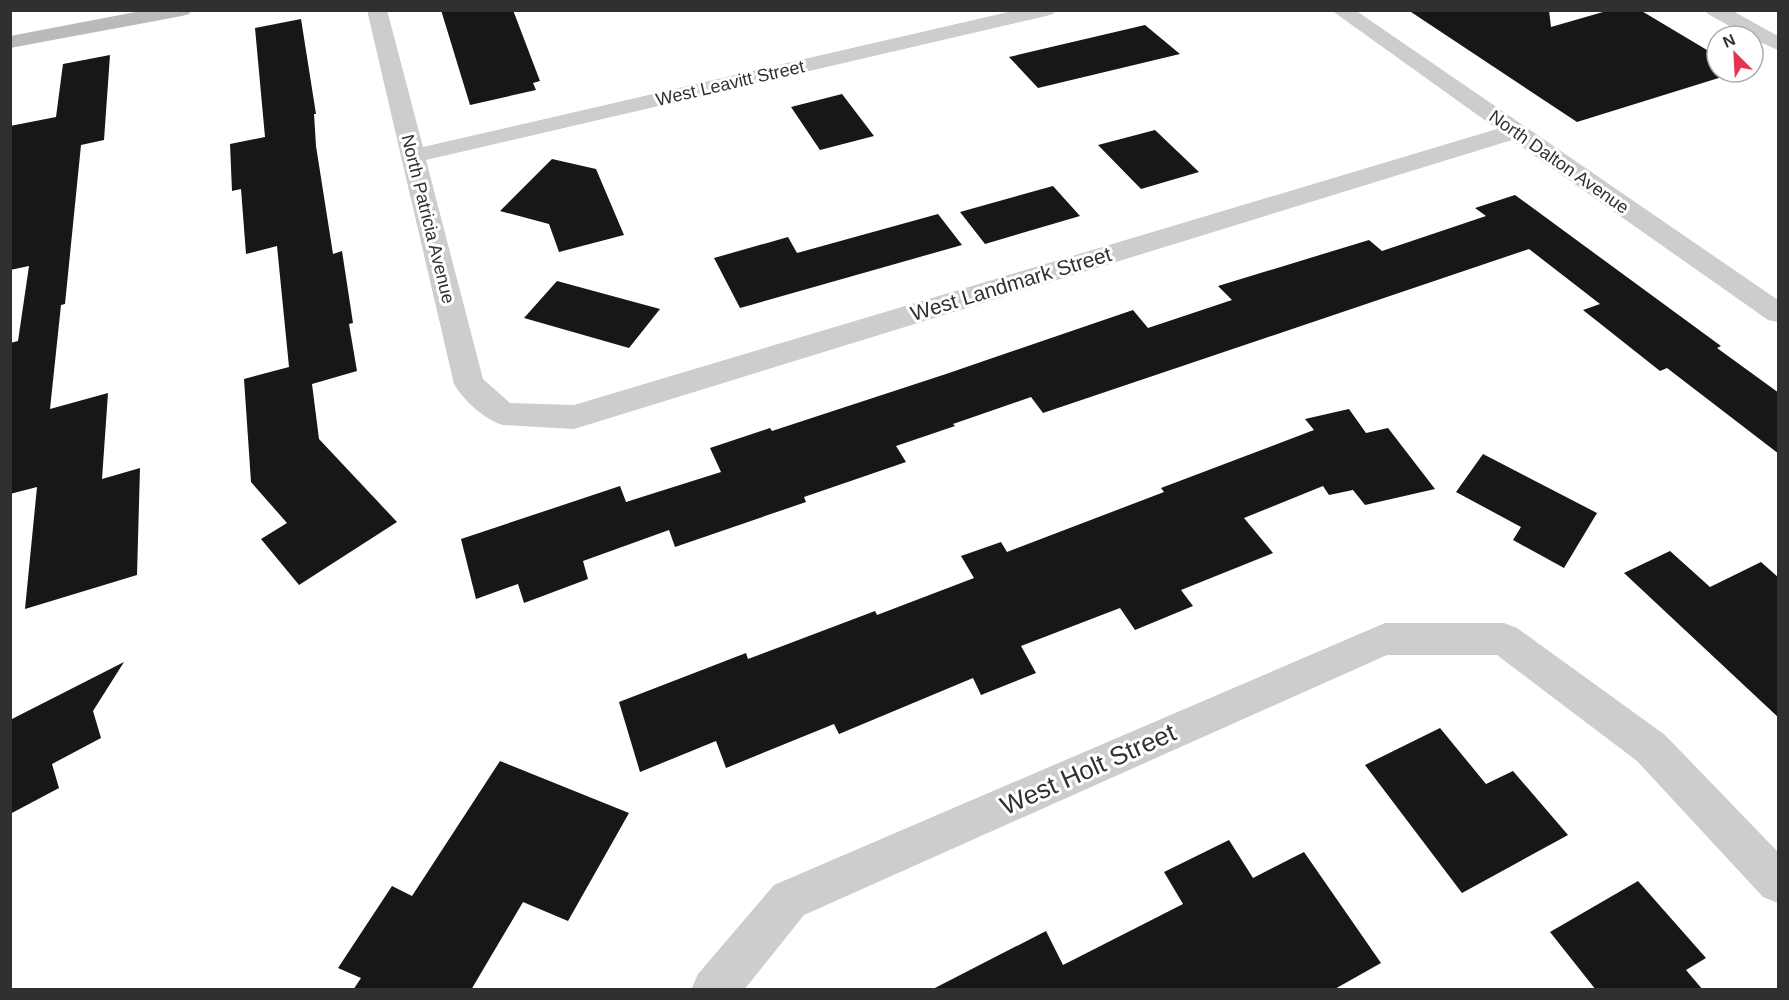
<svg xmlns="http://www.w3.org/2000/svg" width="1789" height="1000" font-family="Arial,sans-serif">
  <rect width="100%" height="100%" fill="#fff"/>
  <path fill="#171717" d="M441,10h72l27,71 -7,2 3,7 -66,15z
    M1408,10h141l2,17 59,-17h30l77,46v16h21l-161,50z
    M301,19l15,95h-2l2,32 17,108 9,-3 11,72 -4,1 8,47 -45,13 7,55 78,83 -98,63 -38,-46 26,-16 -36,-41 -7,-103 45,-12 -12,-121 -31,8 -5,-65 -9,2 -2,-47 35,-7 -10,-109z
    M1145,25l35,29 -142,34 -29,-31z
    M110,55l-6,85 -23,5 -16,159 -4,1 -11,104 58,-16 -6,86 38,-11 -3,107 -112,34 12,-122 -27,7v-151l8,-2 11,-75 -19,4v-144l46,-9 7,-53z
    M842,94l32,42 -54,14 -29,-43z
    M1155,130l44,42 -58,17 -43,-44z
    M552,159l44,10 28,66 -65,17 -10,-28 -49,-13z
    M1053,186l27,30 -95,28 -25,-32z
    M1515,195l206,151 -4,2 62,45v61l-112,-86 -7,3 -77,-61 17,-6 -71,-55 -486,164 -12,-16 -78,27 2,2 -59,20 10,16 -102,35 2,5 -131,45 -6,-17 -86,31 5,18 -64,24 -6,-19 -42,15 -15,-60 159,-53 6,16 95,-30 -11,-24 60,-20 2,3 174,-57 187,-64 15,18 84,-28 -14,-14 151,-46 13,11 104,-35 -11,-8z
    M938,214l24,31 -222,63 -26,-50 74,-21 9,16z
    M557,281l103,28 -31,39 -105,-30z
    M1349,409l17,24 22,-5 47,61 -70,16 -12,-15 -24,5 -6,-9 -79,32 29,35 -92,37 12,16 -58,24 -15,-22 -99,38 15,27 -55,22 -8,-17 -134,56 -5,-10 -108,44 -10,-27 -76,31 -21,-70 127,-49 2,6 127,-48 2,4 97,-37 -13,-22 40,-14 6,10 157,-60 -3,-4 153,-58 -9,-11z
    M1483,454l114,59 -33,55 -51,-28 8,-13 -65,-35z
    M1670,551l40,36 51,-25 18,16v140l-155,-145z
    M124,662l-31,49 8,27 -49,26 7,24 -49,26v-94z
    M1440,728l46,56 27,-13 55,64 -106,58 -97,-128z
    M500,761l129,52 -61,108 -45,-19 -52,88h-118l8,-12 -23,-10 54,-82 20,10z
    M1229,840l24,38 51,-26 77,111 -48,27h-402l115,-59 17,34 120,-61 -19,-32z
    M1638,881l68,77 -20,12 17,20h-107l-46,-58z"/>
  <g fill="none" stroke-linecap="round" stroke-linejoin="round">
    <path fill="#cdcdcd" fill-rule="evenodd" d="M367,10h20l36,137 594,-137h39l-3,4 -7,2 -620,144 57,219 27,24 64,2 923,-276 -166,-119h24l423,290v22l-10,-2 -256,-180 -938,289 -71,-4c-18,-5 -40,-25 -49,-41z
      M1705,10h26l47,26v14l-25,-11v-3h-6l-39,-22z
      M1385,623h119l13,5 148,107 113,117v51l-15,-6 -126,-136 -140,-106h-110l-583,260 -60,75h-53l7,-16 76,-89z"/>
    <path fill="#bababa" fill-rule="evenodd" d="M146,10h46l-3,4 -7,2 -172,32v-12z"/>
  </g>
  <g text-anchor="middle" stroke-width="6" stroke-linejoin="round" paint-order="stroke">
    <g font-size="18" fill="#303030" stroke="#fff">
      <text transform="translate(730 83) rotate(-13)" y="6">West Leavitt Street</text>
      <text transform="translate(1559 162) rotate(35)" y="6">North Dalton Avenue</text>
      <text transform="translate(428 219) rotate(76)" y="6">North Patricia Avenue</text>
    </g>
    <g font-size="21" fill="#303030" stroke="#fff">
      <text transform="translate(1011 284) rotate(-17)" y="7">West Landmark Street</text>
    </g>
    <g font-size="26" fill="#303030" stroke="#fff">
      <text transform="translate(1088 769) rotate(-24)" y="9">West Holt Street</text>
    </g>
  </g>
  <rect width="1789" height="1000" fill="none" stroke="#303030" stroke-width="24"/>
  <g transform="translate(1735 54) rotate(336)"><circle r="28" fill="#ffffff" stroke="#acacac" stroke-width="1.5"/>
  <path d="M0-4.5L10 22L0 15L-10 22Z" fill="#e93150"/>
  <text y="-9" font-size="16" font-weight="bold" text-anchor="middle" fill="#303030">N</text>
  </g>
</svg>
